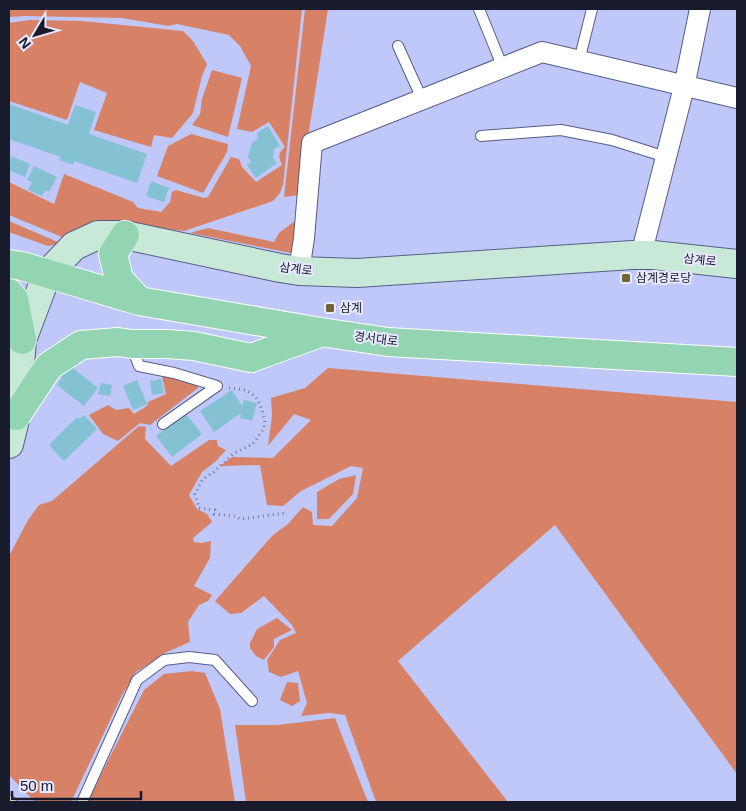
<svg xmlns="http://www.w3.org/2000/svg" width="746" height="811" font-family="Helvetica,'Noto Sans KR',sans-serif">
  <rect width="100%" height="100%" fill="#bfc8f8"/>
  <path fill="#d78167" d="M9,9h293l-19,176 -3,8 -7,8 -89,30 -76,-9 -37,17 -9,-2 -53,-22v-33l45,22 10,-30 69,28 5,6 23,4 9,-10 2,-10 4,-2 28,8 4,-1 23,-40 8,2 3,8 14,15 26,-17c-4,-9 -4,-12 3,-18l-16,-25 -17,10 -15,-3 14,-63 -11,-20 -11,-11 -52,-11 -9,2 -46,-8 -97,-2 -16,1z
    M305,9h23l-29,186 -15,2z
    M30,20l52,1 101,10 10,10 14,23 -5,12 -9,37 -21,25 -18,-3 -3,12 -57,-17 13,-37 -27,-11 -13,38 -58,-19v-78z
    M212,70l30,8 -14,59 -36,-12 8,-11 2,-15z
    M191,134l37,10 -1,8 -24,41 -46,-17 11,-30z
    M296,220v32l-5,1 -101,-20 18,-5 66,14 5,-9z
    M9,221l51,22 -12,3 -39,-14z
    M328,368l409,34v372l-182,-249 -157,136 110,141h-132l-31,-87 -16,-2 -28,3 6,-13 -9,-32 -17,6 -12,-5 -2,-12 13,-20 16,-7 -4,-8 -28,-29 -23,17 -11,1 -15,-13 58,-66 15,-11 15,-17 9,5 1,13 19,1 25,-28 6,-30 -12,-2 -50,25 -18,15 -16,-1 -7,-40 -40,1 12,-9 41,1 38,-38 -17,-6 -26,32 4,-31 -1,-17 34,-10z
    M162,376l34,7 2,5 -48,37 -10,-2 -22,18 -15,-7 -14,-19 19,-10 8,5 13,-2 5,6 13,-8 1,-4 18,-8z
    M139,426l7,1 -1,12 26,27 38,-26h8l1,6 8,4 -11,12 -13,10 -13,23 8,14 10,5 5,8 -19,16 1,4 8,1 9,-2 -1,17 -16,28 18,9 -4,6 -9,4 -11,17 2,20 -23,10 -31,20 -14,23 -51,107h-36l-26,-27v-219l19,-36 11,-15 13,-4z
    M356,475l-3,19 -24,25h-12v-27l22,-13z
    M277,618l15,12 -18,9v8l-10,13 -8,-4 -6,-8v-5l7,-14z
    M192,671l13,2 15,36 15,93h-148l57,-112 20,-16z
    M287,682l11,1 2,18 -8,5 -12,-6z
    M335,718l33,84h-122l-11,-77h43z"/>
  <path fill="#83c1d3" d="M9,104l59,21 7,-20 21,7 -7,22 58,20 -10,29 -63,-22 -1,4 -14,-5 2,-3 -52,-18z
    M268,126l12,20 -6,3 -1,9 4,5 -21,15 -9,-13 4,-3 -3,-5 4,-14 6,-4 -1,-6z
    M11,156l19,8 -5,13 -16,-7z
    M34,166l23,11 -8,15 -4,-2 -3,6 -14,-6 4,-8 -5,-2z
    M151,181l18,7 -5,14 -18,-6z
    M69,365l29,23 -14,18 -27,-21 5,-7 -1,-2z
    M161,379l3,14 -12,2 -2,-14z
    M137,380l10,24 -14,6 -10,-24z
    M101,383l11,2 -2,11 -12,-2z
    M232,390l10,16 2,-6 13,3 -5,18 -12,-3 1,-5 -27,19 -14,-21z
    M185,413l17,21 -30,23 -16,-21z
    M84,415l13,14 -33,32 -15,-16 28,-28 2,2z"/>
  <g fill="none" stroke-linecap="round" stroke-linejoin="round">
    <g stroke="#575d87" stroke-width="12">
      <path id="lane" d="M479,9l24,59
        M398,46l24,53
        M579,61l13,-52
        M481,136l80,-6 51,10 54,17
        M132,347l7,19 35,7 43,13 -54,38
        M9,800l2,2
        M82,802l55,-122 27,-20 25,-3 26,3 37,41"/>
    </g>
    <g stroke="#575d87" stroke-width="22">
      <path id="street" d="M641,255l43,-168 16,-78
        M299,271l5,-33 8,-95 230,-91 195,46"/>
    </g>
    <g stroke="#575d87" stroke-width="30">
      <path id="secondary" d="M9,444l7,-28 6,-76 25,-66 27,-28 24,-11h27l155,33 19,3 58,2 275,-18h21l84,9"/>
    </g>
    <g stroke="#fff" stroke-width="30">
      <path id="primary" d="M125,235l-12,19 6,25 20,22
        M9,264l13,2 117,35 182,31 67,10 349,20
        M9,293l5,6 8,41
        M16,416l33,-50 32,-21 37,-3 14,2h35l27,2 57,12 69,-25"/>
    </g>
    <path stroke="#73799b" stroke-width="3" stroke-dasharray="1 4" stroke-linecap="butt" d="M229,388l17,2 9,6 5,8 5,16 -1,8 -11,16 -19,9 -20,19 -11,7 -8,15 4,14 16,2 -1,4 21,2 5,3 47,-6"/>
    <use href="#lane" stroke="#fff" stroke-width="10"/>
    <use href="#street" stroke="#fff" stroke-width="20"/>
    <use href="#secondary" stroke="#c9e9d8" stroke-width="28"/>
    <use href="#primary" stroke="#93d4b2" stroke-width="28"/>
  </g>
  <g fill="#716633" stroke="#e7eaff" stroke-width="2">
    <rect x="621" y="273" width="10" height="10" rx="2.5"/>
    <rect x="325" y="303" width="10" height="10" rx="2.5"/>
  </g>
  <g text-anchor="middle" stroke-width="4" stroke-linejoin="round" paint-order="stroke">
    <g font-size="12" fill="#181b2c" stroke="#e7eaff">
      <text transform="translate(700 260) rotate(6)" y="4">삼계로</text>
      <text transform="translate(296 269) rotate(7)" y="4">삼계로</text>
      <text transform="translate(376 339) rotate(7)" y="4">경서대로</text>
    </g>
    <g font-size="12" fill="#181b2c" stroke="#e7eaff" text-anchor="start">
      <text x="636" y="282">삼계경로당</text>
      <text x="340" y="312">삼계</text>
    </g>
  </g>
  <rect width="746" height="811" fill="none" stroke="#181b2c" stroke-width="20"/>
  <g transform="translate(35 35) rotate(232)" stroke="#e7eaff" stroke-width="4" paint-order="stroke">
  <path d="M0-4L9 19L0 12L-9 19Z" fill="#181b2c"/>
  <text y="-8" font-size="14" font-weight="bold" text-anchor="middle" fill="#181b2c">N</text>
  </g>
  <path d="M12 791v8h129v-8" fill="none" stroke="#181b2c" stroke-width="2.5"/>
  <text x="20" y="791" font-size="15" fill="#181b2c" stroke="#e7eaff" stroke-width="4" paint-order="stroke">50 m</text>
</svg>
